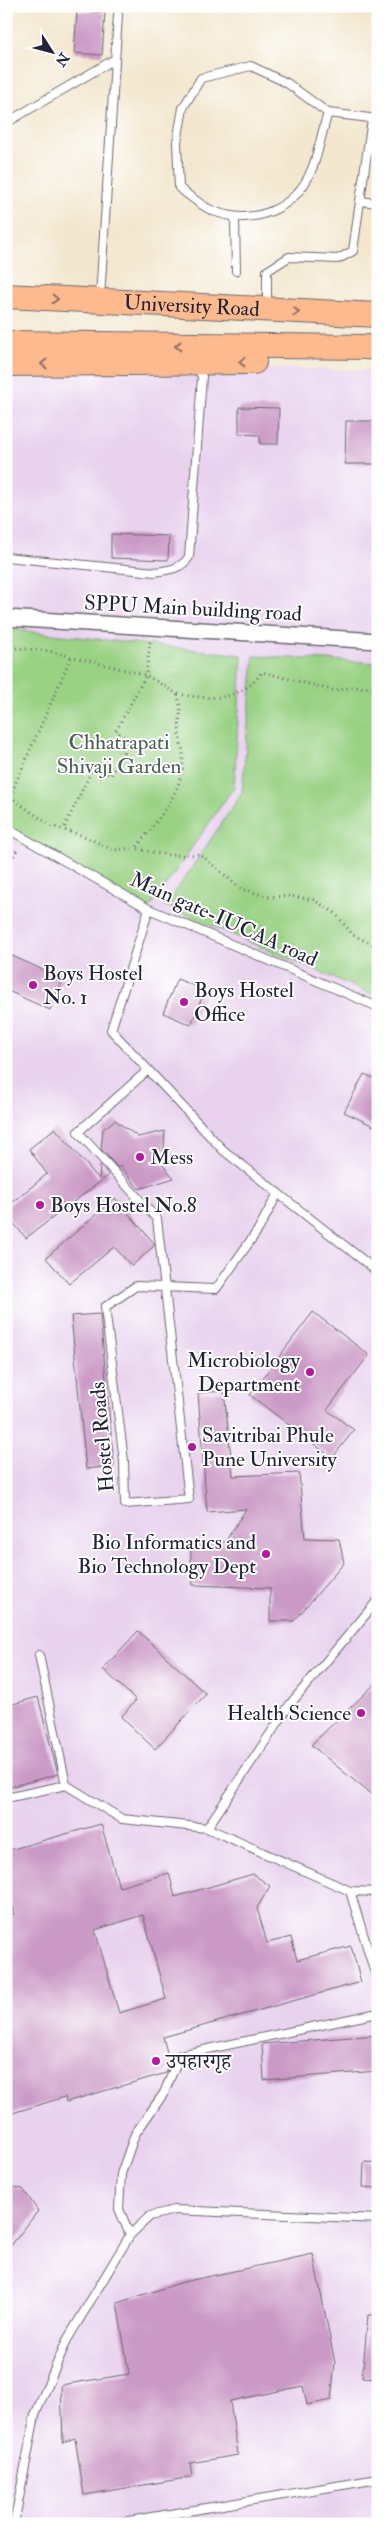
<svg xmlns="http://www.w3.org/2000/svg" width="384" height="2530" font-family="'IM FELL Double Pica','Noto Serif Devanagari',serif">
  <rect width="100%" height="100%" fill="#fff"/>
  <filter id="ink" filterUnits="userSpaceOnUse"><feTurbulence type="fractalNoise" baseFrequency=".02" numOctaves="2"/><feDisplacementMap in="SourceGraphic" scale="10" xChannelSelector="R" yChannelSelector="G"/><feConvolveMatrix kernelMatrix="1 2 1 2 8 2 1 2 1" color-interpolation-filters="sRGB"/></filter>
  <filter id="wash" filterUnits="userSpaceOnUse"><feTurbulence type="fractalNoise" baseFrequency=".0096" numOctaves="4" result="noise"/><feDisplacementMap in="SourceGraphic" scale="20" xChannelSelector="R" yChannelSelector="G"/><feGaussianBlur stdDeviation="1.12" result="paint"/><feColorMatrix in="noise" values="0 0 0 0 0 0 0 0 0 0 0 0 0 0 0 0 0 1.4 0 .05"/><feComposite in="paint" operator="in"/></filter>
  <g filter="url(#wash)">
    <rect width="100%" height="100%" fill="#f3e7cf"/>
    <path fill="#e8d2ee" d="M6,361l372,10v2153h-372z"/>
    <path fill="#9ad284" stroke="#5e7a60" d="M6,629l236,26 -8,132 -85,122 -143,-81z
      M254,656l124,7v334l-212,-91 76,-113z"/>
    <g id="blocks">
      <path fill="#cb99c6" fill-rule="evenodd" d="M77,11l28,2 -3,42 -28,-2z
        M239,407l40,1 -1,36h-18v-9l-21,-1z
        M346,421h32v43h-33z
        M111,534l58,2 -1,24 -57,-2z
        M6,953l57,26 -13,31 -44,-20z
        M177,979l28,11 -14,35 -28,-12z
        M364,1074l14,6v48l-34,-16z
        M115,1120l23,17 27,-6 -2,34 11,13 -35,11 -19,-23 -2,2 -17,-19 2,-20z
        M55,1128l44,51 1,-14 9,10 -83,63 -20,-24v-6l41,-34 -18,-25z
        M115,1198l39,45v3l-22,20 -18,-19 -45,37 -23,-26z
        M313,1312l56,43 -42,55 27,20 -22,28 -82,-63z
        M100,1314l14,152 -28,3 -15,-153z
        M224,1391l9,85 66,-3 6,65 34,1 5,24 -50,58h-24v-33l-77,-3 -3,-41 35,-2 21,-33 -39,3 -9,-119z
        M138,1631l68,63 -51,55 -34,-32 15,-17 -33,-31z
        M378,1681v119l-67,-55z
        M38,1697l20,77 -52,14v-82z
        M101,1824l18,63 50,-14 6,24 78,-23 17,12 -13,22 10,35 24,-6 6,23 54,-14 10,36 -198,55 7,27 -4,9 -100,29 -1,-5 -59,18v-199l8,-2 -8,-29v-34zM143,1915l23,84 -47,14 -24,-83z
        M377,2035l1,36 -114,9 -2,-36z
        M364,2162l14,1v25l-15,-1z
        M6,2186l17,3 15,22 -32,41z
        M313,2254l22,109 -4,37 -24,5 -4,-19 -73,15 8,54 -48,8 2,14 -108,18 -9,-57 -12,4 -2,-57 68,-11 -12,-71 66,-21z
        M368,2315h10v64l-16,-1z"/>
    </g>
  </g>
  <g filter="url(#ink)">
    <use href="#blocks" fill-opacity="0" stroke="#6b676f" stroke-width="1"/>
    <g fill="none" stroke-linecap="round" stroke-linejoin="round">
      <g stroke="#6b676f" stroke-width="10">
        <path id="lane" d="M328,113c-6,18 -9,38 -16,56 -17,42 -61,58 -101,41 -11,-5 -22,-15 -32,-22l-2,-46 6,-34 18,-30 50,-12 36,17 41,30 50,6
          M372,119l-12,82 18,2
          M6,123l109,-64
          M235,218l1,53
          M100,297l18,-282
          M267,306v-35l22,-14 49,2 15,-8 7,-50
          M6,557l149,15c14,-2 26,-3 34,-15l13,-180 -5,-12
          M6,828l143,81 229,98
          M149,909l-38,121 112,120 155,122
          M148,1070l-70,62 79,87 32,280 -64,5 -1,-43 -19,-154 31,-21 80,3 42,-59 20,-37
          M378,1600l-87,103 -84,125 143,63 28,1
          M39,1655l27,130
          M6,1798l60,-13 56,34 85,9
          M350,1891l28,92
          M130,2235l-11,-26 2,-35 14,-40 29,-41 16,-38 198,-42
          M14,2524l21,-109 32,-75 63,-105 20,-19 24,-6 204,9
          M111,2524l267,-45"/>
      </g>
      <g stroke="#6b676f" stroke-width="18">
        <path id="street" d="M6,618l372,23"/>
      </g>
      <g stroke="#6b676f" stroke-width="26">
        <g id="primary">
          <path id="s1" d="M6,296l372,19"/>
          <path d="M6,343l362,4 10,2"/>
          <path d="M6,364l248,-2"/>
        </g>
      </g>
      <path stroke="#6b676f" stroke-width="3" stroke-dasharray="1 4" stroke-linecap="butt" d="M150,642l-4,33 31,19c6,16 2,24 2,41 1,6 4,13 4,19 2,38 -26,66 -47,94 23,7 41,9 64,6l41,35 28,8 21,-1 24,4 21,13 18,22 25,12
        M6,647l43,4 97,24 -30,56 13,10 -18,34 -18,-7 -30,62
        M178,694c31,6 63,8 84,-22l74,19 16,-4 26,1
        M6,794l45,32 33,10 29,14 23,-2
        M10,796l61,-139
        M6,869l12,-21"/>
      <use href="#lane" stroke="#fff" stroke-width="8"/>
      <use href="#street" stroke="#fff" stroke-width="15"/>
      <use href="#primary" stroke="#fcba8e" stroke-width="24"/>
    </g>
    <defs><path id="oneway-chevron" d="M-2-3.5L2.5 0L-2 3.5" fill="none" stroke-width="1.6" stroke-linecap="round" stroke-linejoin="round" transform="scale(1.25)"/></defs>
    <g stroke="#8f6e64">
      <use href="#oneway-chevron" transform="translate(55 299) rotate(2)"/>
      <use href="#oneway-chevron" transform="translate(296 312) rotate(2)"/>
      <use href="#oneway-chevron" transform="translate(178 346) rotate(-180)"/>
      <use href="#oneway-chevron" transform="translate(242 362) rotate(179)"/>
      <use href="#oneway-chevron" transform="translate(44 364) rotate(179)"/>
    </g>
  </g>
  <g fill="#b5179e" stroke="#fff" stroke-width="2">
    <circle cx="33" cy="985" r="5"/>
    <circle cx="184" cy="1002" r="5"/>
    <circle cx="140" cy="1157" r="5"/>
    <circle cx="40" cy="1205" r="5"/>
    <circle cx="310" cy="1372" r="5"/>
    <circle cx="192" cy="1447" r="5"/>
    <circle cx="266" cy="1554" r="5"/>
    <circle cx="361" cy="1713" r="5"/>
    <circle cx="156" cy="2061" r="5"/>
  </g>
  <g text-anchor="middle" stroke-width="4" stroke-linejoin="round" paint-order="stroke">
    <g font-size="21" fill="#22223b" stroke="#fff">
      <text dy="7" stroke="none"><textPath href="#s1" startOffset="186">University Road</textPath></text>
      <text transform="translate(193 608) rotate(3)" y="7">SPPU Main building road</text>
      <text transform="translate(224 919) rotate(24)" y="7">Main gate-IUCAA road</text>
      <text transform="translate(102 1437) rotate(-95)" y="7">Hostel Roads</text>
    </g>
    <g font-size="21" fill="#4c6055" stroke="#fff">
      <text x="119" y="749">Chhatrapati<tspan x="119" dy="24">Shivaji Garden</tspan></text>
    </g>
    <g font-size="21" fill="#22223b" stroke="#fff" text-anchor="start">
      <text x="43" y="980">Boys Hostel<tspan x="43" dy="24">No. 1</tspan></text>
      <text x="194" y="997">Boys Hostel<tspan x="194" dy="24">Office</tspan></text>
      <text x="150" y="1164">Mess</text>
      <text x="50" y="1212">Boys Hostel No.8</text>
      <text x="300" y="1367" text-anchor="end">Microbiology<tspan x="300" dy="24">Department</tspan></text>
      <text x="202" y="1442">Savitribai Phule<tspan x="202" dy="24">Pune University</tspan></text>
      <text x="256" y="1549" text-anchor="end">Bio Informatics and<tspan x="256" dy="24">Bio Technology Dept</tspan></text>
      <text x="351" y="1720" text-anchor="end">Health Science</text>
      <text x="166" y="2068">उपहारगृह</text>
    </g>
  </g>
  <rect width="384" height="2530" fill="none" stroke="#fff" stroke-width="25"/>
  <g transform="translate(52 52) rotate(126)" stroke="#ffffff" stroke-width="4" paint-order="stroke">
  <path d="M0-4L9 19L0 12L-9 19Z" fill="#22223b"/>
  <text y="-8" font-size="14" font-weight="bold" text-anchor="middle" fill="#22223b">N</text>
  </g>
</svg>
